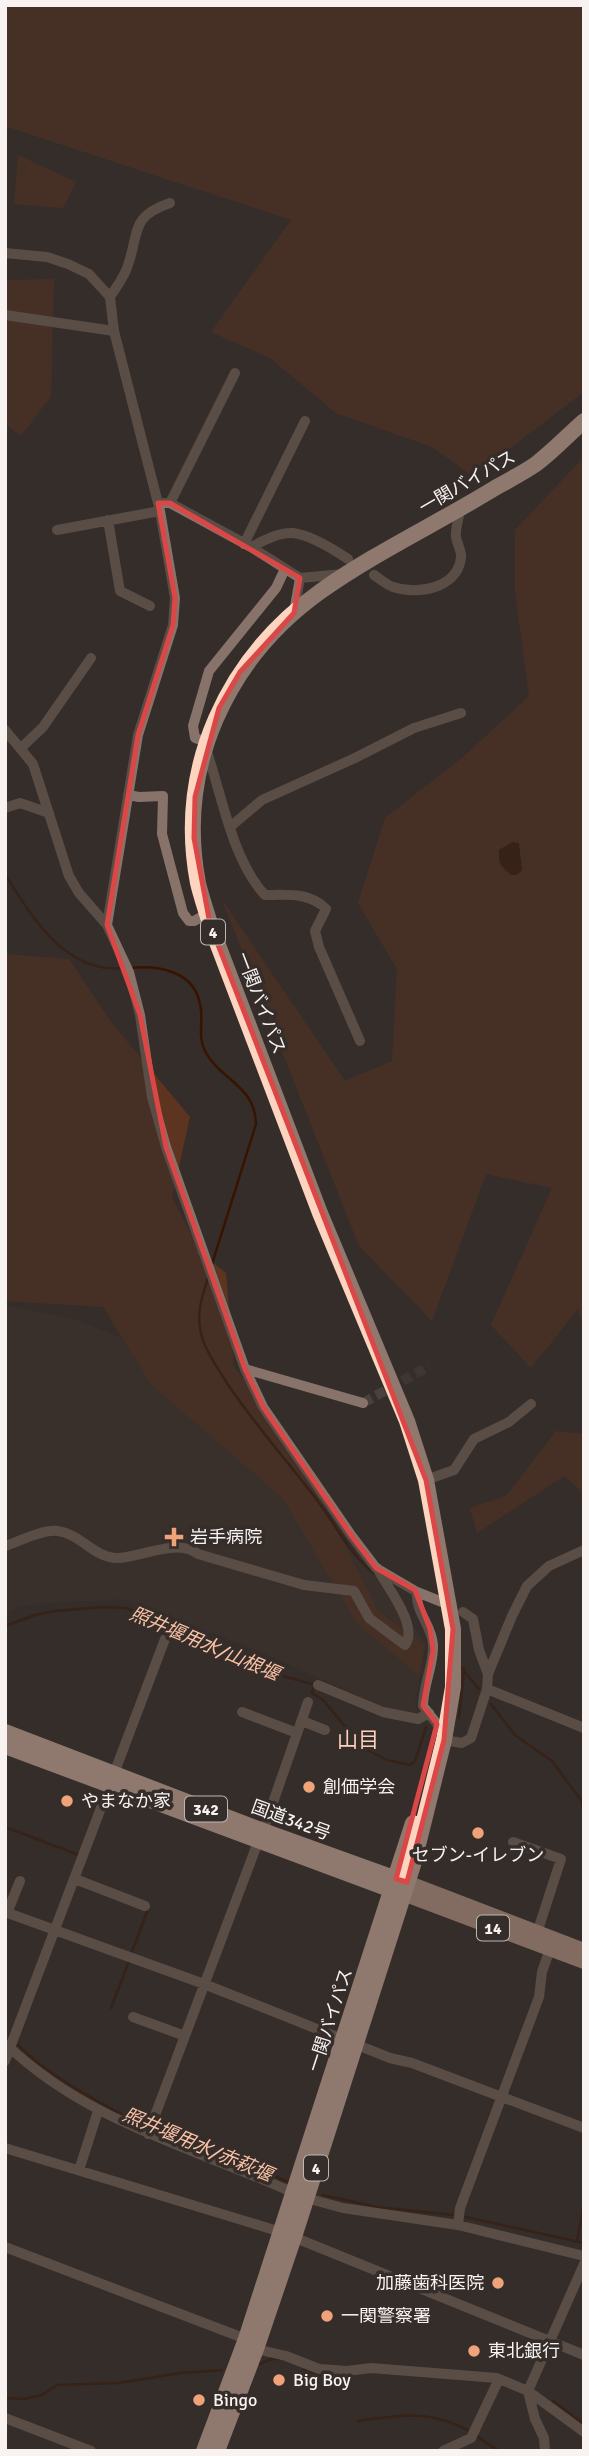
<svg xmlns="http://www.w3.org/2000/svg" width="589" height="2456" font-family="Signika,'Noto Sans JP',sans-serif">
  <rect width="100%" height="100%" fill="#342d2a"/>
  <path fill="#42342e" d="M5,1305l72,15 107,43 198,218 44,63 -11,57 3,13 -35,-7 -124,-56 -135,-52 -75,4 -27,3 -17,6z"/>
  <path fill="#5c341f" d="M5,5h579v387l-111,84 -41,-29 -96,-34 -66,-55 -59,-26 80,-112 -280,-92 -6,1z
    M18,155l58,27 -13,26 -49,-4z
    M54,279l-3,117 -30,40 -16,-12v-144z
    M584,457v873l-6,-21 -47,59 -40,-43 61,-137 -66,-14 -54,147 -73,-75 -137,-346 123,181 47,-20 5,-92 -39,-66 27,-85 78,-61 66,-61 -14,-105v-61z
    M5,954l64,5 42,63 79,95 -18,81 30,56 24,19 8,94 50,61 94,183 46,34 -5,30 -62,-52 -74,-125 -131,-113 -49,-78 -98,-6z
    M556,1431l28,3v60l-20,-18 -87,57 -7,-25 36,-12z"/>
  <path fill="#381400" d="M512,842l7,1 3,27 -5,5h-6c-10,-8 -13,-12 -12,-25z"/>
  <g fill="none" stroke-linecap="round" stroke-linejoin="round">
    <path stroke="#381400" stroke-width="2.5" d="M5,874c26,42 61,101 119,94
      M131,968c27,-3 63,3 69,36 4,16 -3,32 5,47 15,29 50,34 51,73l-44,140
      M208,1278c-7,21 -13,39 -5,62 4,13 13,25 20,37 28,44 63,82 94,123 19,25 33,56 59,75
      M5,1626l30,-11 20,-4 48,-4 23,1 66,28 74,35 49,14 -3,8 11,7 30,36 15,14 19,10 23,5 5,-4 11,-34
      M460,1666l19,23
      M491,1704l24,31 37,26 29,39 3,11
      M459,1718l5,-49
      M5,1827l74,28
      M131,1954l16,-42
      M111,2008l18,-47
      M15,2042c33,34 78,57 119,79
      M153,2129l136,53
      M323,2195l54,12 77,8
      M461,2216l123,27
      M577,2241l7,-38
      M259,2364l13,-5h7
      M304,2369l14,6h10
      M5,2398l19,1 18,-4 15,-10 61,-2 63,-10 41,-3
      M553,2401l31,23
      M358,2421c43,-6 71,-12 112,10
      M475,2435l24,16"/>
    <path stroke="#48413e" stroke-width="10" stroke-dasharray="10 5" stroke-linecap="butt" d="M363,1403l66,-37"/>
    <path stroke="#877369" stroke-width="10" d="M5,253l42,4 21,7 21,10 21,23 4,34 46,180 15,87 -2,27 -35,110 -31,190
      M110,297c7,-11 16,-22 19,-35 10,-32 3,-46 41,-59
      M5,315l109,16
      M158,503h12l81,44 49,31 -6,34
      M170,503l65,-130
      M108,520l12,71 30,15
      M57,530l103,-19
      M244,544l61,-123
      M251,547c12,-6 28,-15 42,-14 18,2 40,16 55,26
      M374,575c6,4 13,10 19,12 24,8 64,2 68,-29 1,-7 -4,-14 -5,-21 -1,-8 3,-19 4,-27
      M300,578l43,-4
      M5,730l28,34 36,112 10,17 28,32 22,47 11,43 12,82 14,50 79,222 18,38 88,128 25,33 41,24 25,10
      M207,742l-12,-4 -2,-12 16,-55 67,-83 9,-19
      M21,748l22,-21 48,-69
      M206,749c16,46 26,111 59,146 22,0 45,-3 61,14l-11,22 4,16 41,94
      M128,795l11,2 24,-1 -1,38 21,79 6,8h5l13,-7
      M5,808l15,-5 29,10
      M230,827l32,-27 93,-42 59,-30 47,-15
      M245,1369l118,34
      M426,1480l28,-10 20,-31 35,-17 22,-18
      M5,1546c15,-5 38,-17 53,-15 23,3 36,27 59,27 25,-1 60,-20 81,-4l106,31 50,6 15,27 36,27c14,-19 -18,-58 -28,-77
      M417,1592c-2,20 15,33 16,53 1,20 -10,40 -10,61l14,18
      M463,1612l10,7 6,31 9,24
      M318,1685l65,27 35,7 11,-6
      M487,1689l97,39
      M242,1712l55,21
      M302,1721l23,9
      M444,1740l18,3 9,-5 16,-49 1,-15 24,-58 15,-30 22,-20 35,-16
      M263,1831l45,-129
      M513,1842l48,17 -24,74
      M75,1879l70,27
      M5,1912l199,72 186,74 22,5 172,65
      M7,1913l13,-32
      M133,2017l52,19
      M7,2045c80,77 188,103 287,148
      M5,2061l160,-422
      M148,2134l110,-292
      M5,2148l276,84 303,123
      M79,2170l19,-59
      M306,2198l37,10 115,17 126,31
      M458,2225l2,-17 79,-211 3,-25 8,-23
      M5,2247l241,92
      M584,2264l-56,127 56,41
      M256,2349l30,7 33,13 28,2 24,-3 126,10 31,13 7,28 9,19 1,13
      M5,2418l86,33
      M443,2451l28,-13 28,-59"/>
    <path stroke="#e0b7a2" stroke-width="14" d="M407,1882l177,68
      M403,1894l181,68"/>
    <path stroke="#fcd4c0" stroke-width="16" d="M5,1732l258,99 142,51
      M5,1746l395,147
      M204,2451l42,-112 167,-516
      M217,2451l39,-102 38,-112 119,-372 31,-125 9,-53v-58l-27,-149 -19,-59 -87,-208 -110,-289c-4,-14 -9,-28 -12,-41 -22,-116 29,-225 123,-292 55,-39 117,-68 174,-103 14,-8 28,-15 41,-24 17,-13 32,-29 48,-43"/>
  </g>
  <path d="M0 0H589V2456H0ZM158,503h12l130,75 -6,35 -54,59 -21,36 -24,89 -1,41 16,86 216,556 27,149 -9,111 -37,142 -11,-3 41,-155 -14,-18 10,-56 -3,-21 -15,-39 -39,-22 -25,-33 -88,-128 -18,-38 -79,-222 -26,-132 -33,-90 31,-190 35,-110 2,-27z" fill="#342d2a" fill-opacity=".55" fill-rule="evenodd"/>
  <path fill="none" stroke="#db4646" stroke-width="5" stroke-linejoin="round" d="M158,503h12l130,75 -6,35 -54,59 -21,36 -24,89 -1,41 16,86 216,556 27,149 -9,111 -37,142 -11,-3 41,-155 -14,-18 10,-56 -3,-21 -15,-39 -39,-22 -25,-33 -88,-128 -18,-38 -79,-222 -26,-132 -33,-90 31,-190 35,-110 2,-27z"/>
  <g fill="#f0a279" stroke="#342d2a" stroke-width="2.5">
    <path d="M170.5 1526.5h7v7h7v7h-7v7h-7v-7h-7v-7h7z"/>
    <circle cx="309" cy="1787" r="7"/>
    <circle cx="67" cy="1801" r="7"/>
    <circle cx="478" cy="1833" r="7"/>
    <circle cx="498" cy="2283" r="7"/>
    <circle cx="327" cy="2316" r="7"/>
    <circle cx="474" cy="2351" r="7"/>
    <circle cx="279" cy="2380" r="7"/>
    <circle cx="199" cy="2400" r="7"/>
  </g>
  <g text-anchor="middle" stroke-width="7" stroke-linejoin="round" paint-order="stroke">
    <g fill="#342d2a" stroke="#bdb8b5" stroke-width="2">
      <rect x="201" y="919.5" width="24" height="25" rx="5"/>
      <rect x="185" y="1796.5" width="42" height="25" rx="5"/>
      <rect x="477" y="1915.5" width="32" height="25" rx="5"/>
      <rect x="304" y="2155.5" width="24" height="25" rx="5"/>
    </g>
    <g font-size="16" font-weight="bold" fill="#f8f3f1">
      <text x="213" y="938">4</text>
      <text x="206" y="1815">342</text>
      <text x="493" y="1934">14</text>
      <text x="316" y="2174">4</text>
    </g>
    <g font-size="18" fill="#f8f3f1" stroke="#342d2a">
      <text transform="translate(467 482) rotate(-30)" y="6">一関バイパス</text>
      <text transform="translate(261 1003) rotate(69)" y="6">一関バイパス</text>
      <text transform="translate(291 1820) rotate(20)" y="6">国道342号</text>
      <text transform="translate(330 2020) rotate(-72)" y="6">一関バイパス</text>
    </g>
    <g font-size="18" fill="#f8f3f1" stroke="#342d2a" text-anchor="start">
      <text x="190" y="1543">岩手病院</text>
      <text x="323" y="1793">創価学会</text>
      <text x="81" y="1807">やまなか家</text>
      <text x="478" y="1861" text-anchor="middle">セブン-イレブン</text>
      <text x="484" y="2289" text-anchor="end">加藤歯科医院</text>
      <text x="341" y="2322">一関警察署</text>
      <text x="488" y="2357">東北銀行</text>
      <text x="293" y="2386">Big Boy</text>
      <text x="213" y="2406">Bingo</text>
    </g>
    <g font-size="19" font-style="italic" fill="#fac1a4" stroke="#342d2a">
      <text transform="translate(205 1643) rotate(23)" y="7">照井堰用水/山根堰</text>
      <text transform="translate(198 2144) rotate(23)" y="7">照井堰用水/赤萩堰</text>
    </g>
    <g font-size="21" fill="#fed0b9" stroke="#342d2a">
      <text x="358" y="1747">山目</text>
    </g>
  </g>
  <rect width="589" height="2456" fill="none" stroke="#f8f3f1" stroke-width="14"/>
</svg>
